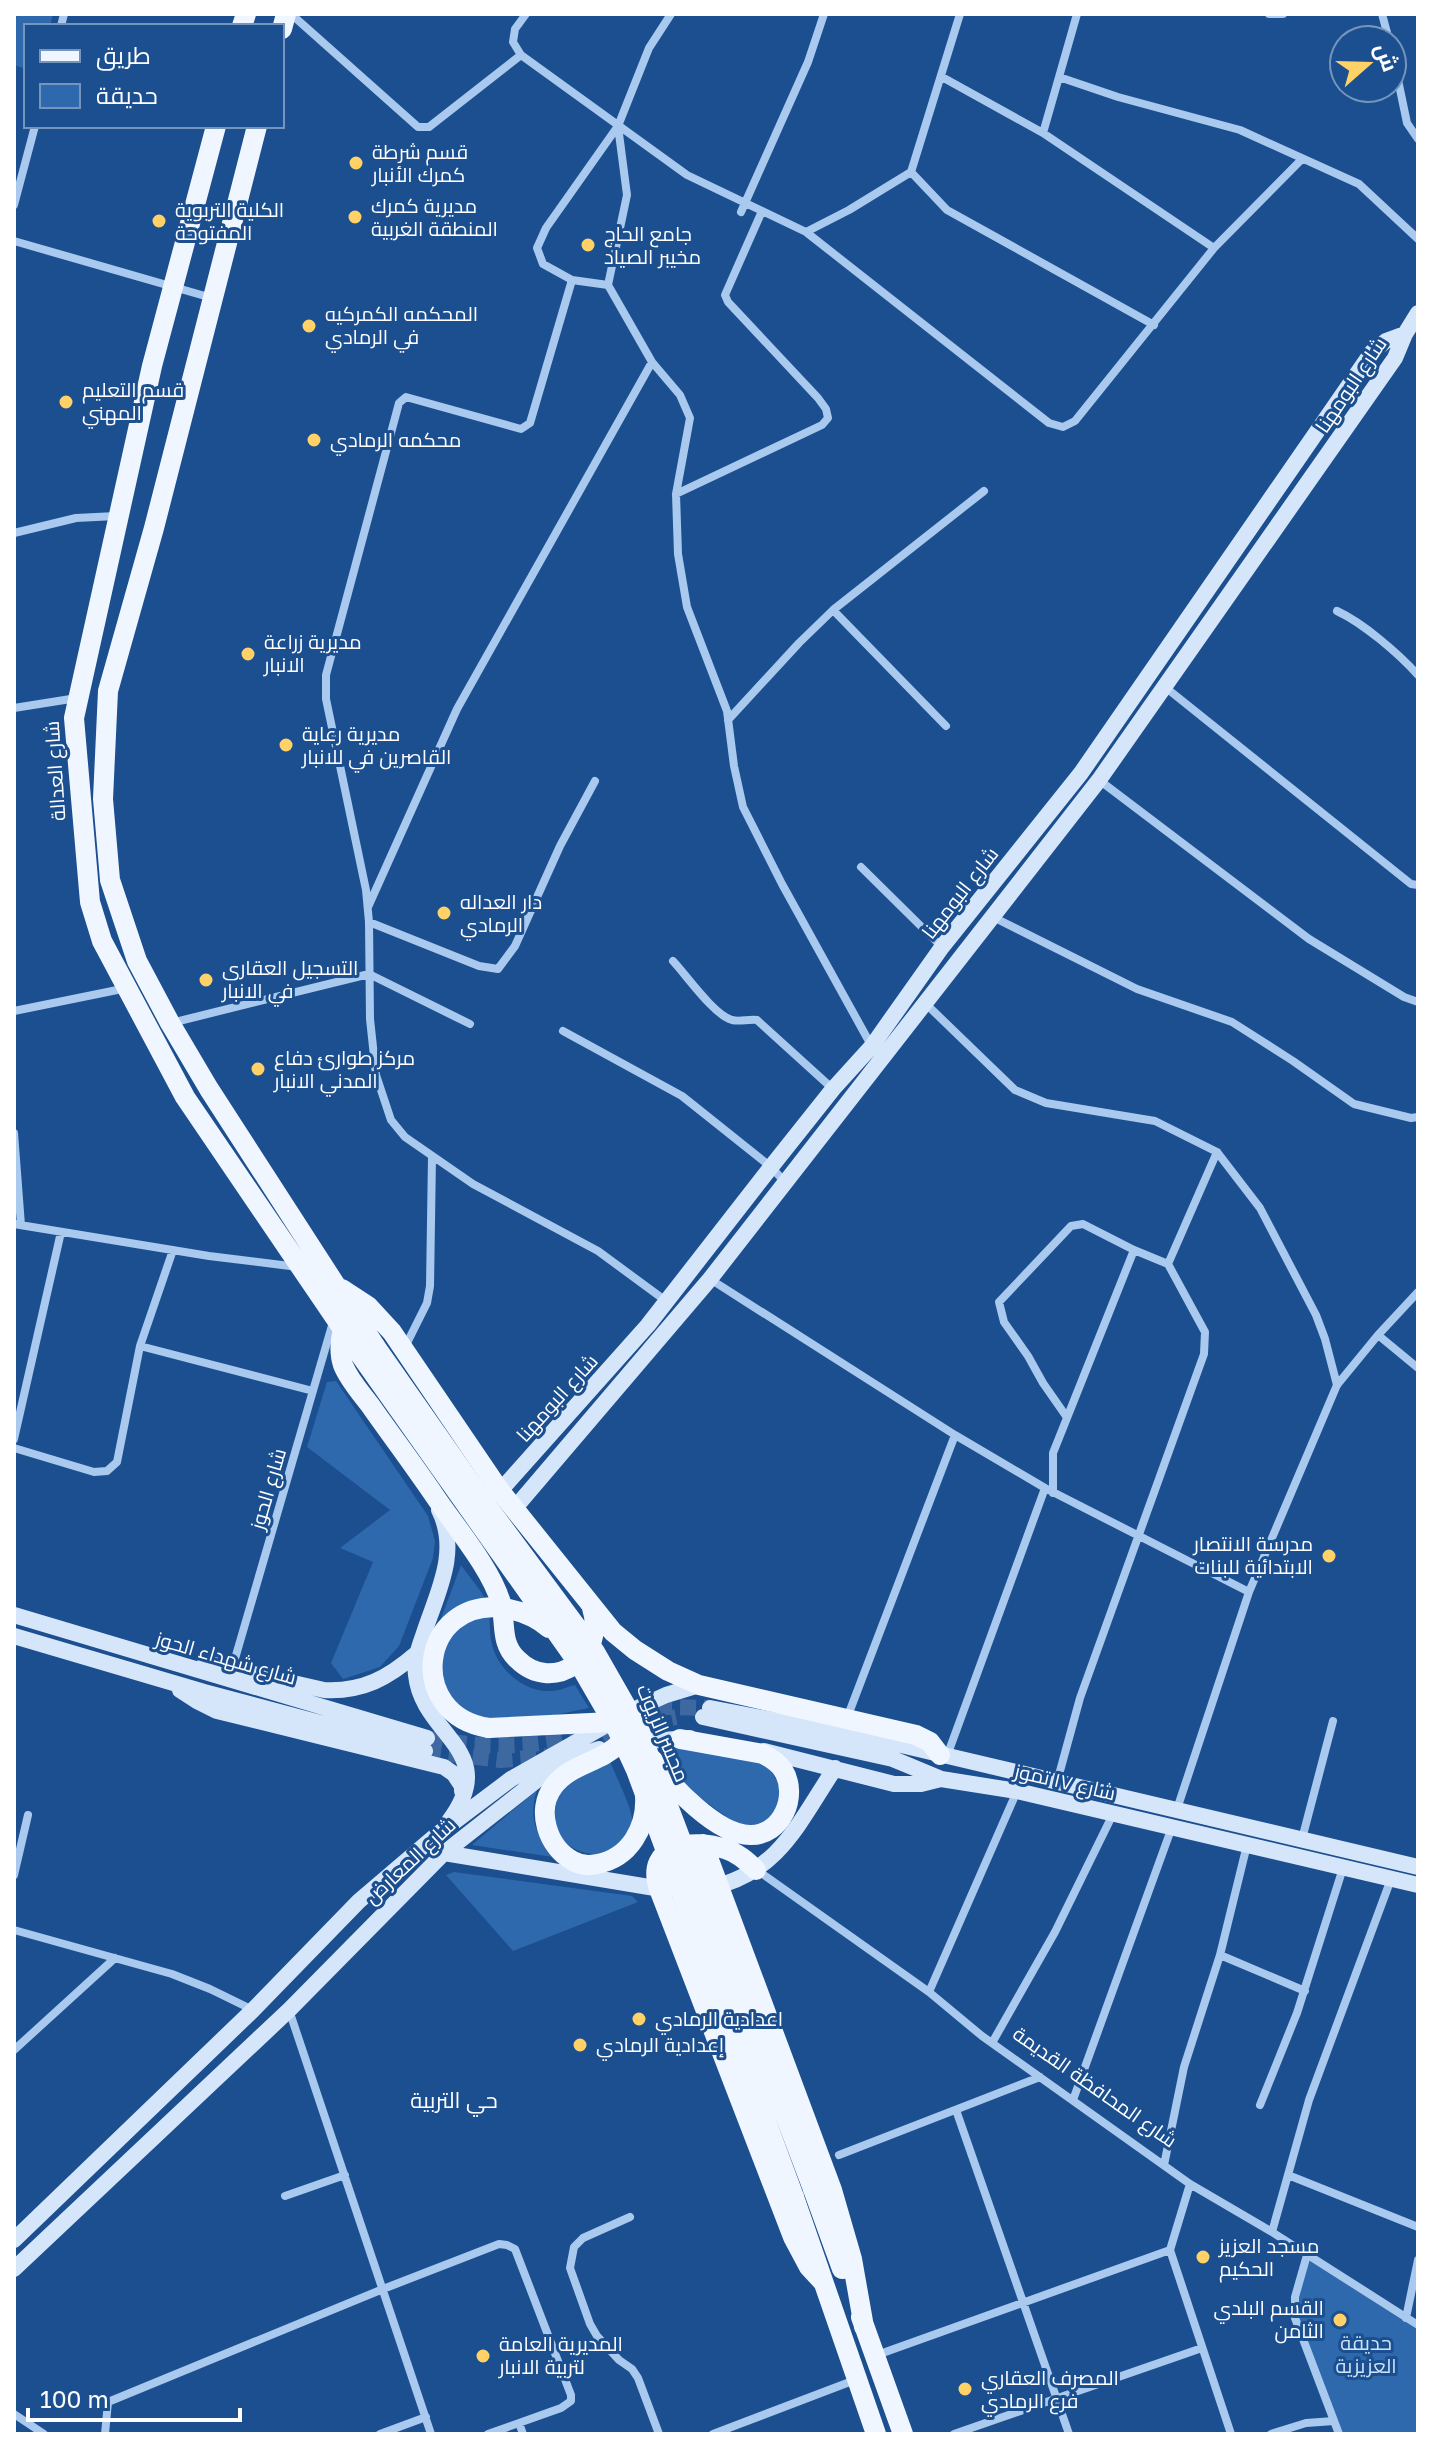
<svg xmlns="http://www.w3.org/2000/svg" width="1432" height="2448" font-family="'Golos Text',Cairo,sans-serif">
  <rect width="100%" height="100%" fill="#1b4f8f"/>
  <path fill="#2e69ad" d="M14,14h39l-3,12h-24v43l-12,-4z
    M336,1381l92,135 7,25 -2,17 -34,88 -19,21 -37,12 -12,-16 42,-101 -33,-14 50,-38 -83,-63 20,-65z
    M461,1565c8,12 20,24 25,36 6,14 2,29 6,43 5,25 33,49 59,47 8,0 16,-4 24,-6l14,23 -73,15h-40l-31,-31 -11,-55z
    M669,1746l86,15 14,6 12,21 -1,15 -10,17 -15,6 -20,-3 -55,-40z
    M610,1761c5,14 21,44 22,58 4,50 -81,46 -77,-7 1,-13 4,-24 15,-32 11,-8 27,-13 40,-19z
    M537,1790c-9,28 -1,45 16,67l-81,-12z
    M454,1872l178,24 6,6 -125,49 -67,-76z
    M1307,2255l111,69v110h-80l-44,-126z"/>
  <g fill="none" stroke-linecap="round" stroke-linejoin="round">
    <path stroke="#3d69a0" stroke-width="16" stroke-dasharray="16 8" stroke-linecap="butt" d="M633,1715l34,-8 43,1
      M427,1738c53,10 106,11 158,-4
      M581,1748l64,-25 31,-6
      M425,1751l76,9 50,-4"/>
    <path stroke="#a9c9ee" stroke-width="8" d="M291,14l127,113h11l92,-72
      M526,14l-11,15 -2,13 8,13 166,120 119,57 243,191 14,4 12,-6 139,-173 88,-89
      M1269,14h14
      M1382,14l7,26
      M61,26l3,-12
      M1392,51l15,72 11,16
      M942,77l101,56 171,115
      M1059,77l59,20 122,33 119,54 59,55
      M1043,133l34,-119
      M911,172l36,38 207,115
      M14,205l21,-79
      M741,212l67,-150 16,-48
      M806,232l43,-22 62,-38 49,-158
      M14,241l198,57
      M572,280l-42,143 -9,6 -115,-32 -7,6 -73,272v24l40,191 3,32 1,97 6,56 15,45 14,17 68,47 125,67 68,50
      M608,285l19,-90 -9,-69 31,-78 22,-34
      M652,362l28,33 10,23 -14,76 2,60 9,53 40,104 7,55 9,41 39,77 89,161
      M676,494l146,-69 6,-7 -2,-9 -8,-11 -90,-96 -3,-7 37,-84
      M14,533l62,-15 40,-2
      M833,610l113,116
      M1337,611c26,12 61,42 81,64
      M1165,687l246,197 7,1
      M14,708l63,-10
      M728,720l71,-77 34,-33 151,-119
      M1099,780l210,159 95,58 14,5
      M861,867l81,80
      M368,907l89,-198 195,-347 -44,-77 -36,-5 -29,-16 -6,-16 9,-20 72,-102
      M993,917l144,72 95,33 61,39 61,43 57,14 7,-1
      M369,922l110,44 19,3 17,-23 45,-100 35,-65
      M673,961c14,15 41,54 59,59 8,2 16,-1 25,0l76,69
      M925,1003l90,87 31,13 109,18 62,31 43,56 56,107 9,24 12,46
      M14,1011l113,-23
      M171,1023l198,-49 101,50
      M563,1031l119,65 89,71 14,15
      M14,1133l7,92
      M14,1224l195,32 89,11
      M710,1279l245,156 90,53 204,104
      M1378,1335l40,33
      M140,1346l173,45
      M404,1349l23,-46 3,-17 2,-129
      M1066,1416l-23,-33 -15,-27 -24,-34 -5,-20 72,-76 12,-2 51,26 34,14
      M14,1439l47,-207
      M14,1448l80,24 13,-1 10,-9 23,-116 33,-96
      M1053,1493v-40l81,-203
      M232,1669l101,-347
      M847,1718l108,-283
      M947,1756l98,-268
      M1057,1782l23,-84 124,-344 1,-22 -37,-68 49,-112
      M1177,1809l72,-217 88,-207 41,-50 40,-43
      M1302,1839l31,-118
      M757,1870l172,122 53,44 208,148 82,48 146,93
      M14,1875l14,-60
      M14,1930l158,44 38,15 43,21
      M1220,1955l85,36
      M929,1992l88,-201
      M289,2010l142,424
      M992,2043l63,-111 58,-118
      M14,2050l101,-92
      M1073,2100l99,-273
      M1260,2105l37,-92 46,-145
      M956,2110l113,324
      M839,2155l201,-78
      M1164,2165l20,-98 36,-112 27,-110
      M1288,2175l130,52
      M1190,2184l-20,66 61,184
      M285,2196l60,-21
      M630,2217l-47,21 -9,9 -4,21 20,56 7,12 22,24 13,9 6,9 21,56
      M1272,2232l37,-132 82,-221
      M1307,2255l-12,42v21l44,116
      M1406,2318l12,-58
      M877,2355l293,-105
      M14,2414l30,20
      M519,2423l4,11
      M105,2434l3,-32 275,-113 116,-45 8,1 8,4 56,146v6l-10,7 -73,26
      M380,2434l46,-17
      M713,2434l142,-54
      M954,2434l248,-86
      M1271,2434l35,-11 28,-2"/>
    <path stroke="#d6e6fa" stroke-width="16" d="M500,1491l148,-166 123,-158 62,-78 39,-43 70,-99 139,-174 291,-421 14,-11 19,-7
      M514,1509l196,-230 389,-499 296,-422 10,-24 13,-21
      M439,1510c21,42 -2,83 -15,123 -5,14 -10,27 -8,42 6,61 86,75 33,146
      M14,1615l413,123
      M14,1636l190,56 221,59
      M205,1663l119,27c39,2 64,-12 93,-37
      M180,1690l17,11 20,10 227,56 10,7 8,12v5
      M710,1708l187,36 521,123
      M703,1717l190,42 48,20 76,12 401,94
      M634,1742l56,-4
      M764,1751l130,33h27l20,-5
      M444,1853l223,37
      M710,1888c69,-15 89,-66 125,-120
      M14,2240l239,-230 106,-109 75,-64 77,-58 120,-68 35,-16 33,-10
      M14,2269l275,-259 155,-157 93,-73 38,-23 24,-8"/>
    <path stroke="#f0f6ff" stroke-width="20" d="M242,26l4,-12
      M282,29l4,-15
      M216,126l-64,240 -78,352 16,184 12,39 83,156 174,256
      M257,126l-103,402 -46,163 -5,108 7,81 27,81 33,62 39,66 166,257
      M342,1289l26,17 24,26 108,159 113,141 22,18 33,21 31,14 217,50 14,7 10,13
      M343,1329c-3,12 -4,24 0,36 6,15 18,28 27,40 21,30 43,59 64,90 20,30 57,73 67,108 5,20 -1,40 16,56 37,37 90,-4 75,-51
      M489,1728l122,-6
      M619,1744c-19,19 -50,20 -66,43 -17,23 -6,60 20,74 7,4 16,5 24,3 33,-6 50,-37 48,-68
      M653,1760c17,25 64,75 97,75 32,1 49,-40 33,-65 -5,-8 -12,-12 -20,-16l-83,-15
      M703,1844l129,346 20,69 12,68
      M756,1870c-9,-9 -18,-17 -31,-21 -31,-11 -81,-5 -66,40l134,348 16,30 13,14
      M813,2189l29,80
      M794,2197l82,237
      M861,2317l42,117"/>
    <path stroke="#f0f6ff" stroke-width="20" d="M375,1346l112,160 108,146 44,77 174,460
      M359,1353l222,314 37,64 18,39 158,427
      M489,1728c-85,-13 -69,-131 15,-120 17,3 32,9 45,20"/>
  </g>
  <g fill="#ffd166" stroke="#1b4f8f" stroke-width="3">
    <circle cx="356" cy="163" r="8"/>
    <circle cx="355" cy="217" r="8"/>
    <circle cx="159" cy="221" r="8"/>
    <circle cx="588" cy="245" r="8"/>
    <circle cx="309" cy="326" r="8"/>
    <circle cx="66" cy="402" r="8"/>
    <circle cx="314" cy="440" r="8"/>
    <circle cx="248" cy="654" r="8"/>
    <circle cx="286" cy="745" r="8"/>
    <circle cx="444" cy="913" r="8"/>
    <circle cx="206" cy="980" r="8"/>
    <circle cx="258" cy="1069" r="8"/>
    <circle cx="1329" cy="1556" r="8"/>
    <circle cx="639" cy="2019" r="8"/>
    <circle cx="580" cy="2045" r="8"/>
    <circle cx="1203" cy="2257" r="8"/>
    <circle cx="1340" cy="2320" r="8"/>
    <circle cx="483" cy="2356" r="8"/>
    <circle cx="965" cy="2389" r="8"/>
  </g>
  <g text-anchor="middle" stroke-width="6" stroke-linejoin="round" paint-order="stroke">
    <g font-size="20" fill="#fff" stroke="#1b4f8f" text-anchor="start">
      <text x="372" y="159">قسم شرطة<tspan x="372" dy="23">كمرك الأنبار</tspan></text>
      <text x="371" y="213">مديرية كمرك<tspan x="371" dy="23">المنطقة الغربية</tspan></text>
      <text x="175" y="217">الكلية التربوية<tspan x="175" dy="23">المفتوحة</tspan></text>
      <text x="604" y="241">جامع الحاج<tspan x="604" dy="23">مخيبر الصياد</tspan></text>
      <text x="325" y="321">المحكمه الكمركيه<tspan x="325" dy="23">في الرمادي</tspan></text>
      <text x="82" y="397">قسم التعليم<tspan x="82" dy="23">المهني</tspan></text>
      <text x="330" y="447">محكمه الرمادي</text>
      <text x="264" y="649">مديرية زراعة<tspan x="264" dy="23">الانبار</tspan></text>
      <text x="302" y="741">مديرية رعاية<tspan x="302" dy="23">القاصرين في للانبار</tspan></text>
      <text x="460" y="909">دار العداله<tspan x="460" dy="23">الرمادي</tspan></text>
      <text x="222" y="975">التسجيل العقاري<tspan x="222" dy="23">في الانبار</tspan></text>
      <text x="274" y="1065">مركز طوارئ دفاع<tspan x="274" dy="23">المدني الانبار</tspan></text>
      <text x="1313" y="1551" text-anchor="end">مدرسة الانتصار<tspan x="1313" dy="23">الابتدائية للبنات</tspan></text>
      <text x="655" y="2026">اعدادية الرمادي</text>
      <text x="596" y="2052">إعدادية الرمادي</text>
      <text x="1219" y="2253">مسجد العزيز<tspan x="1219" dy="23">الحكيم</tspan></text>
      <text x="1324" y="2315" text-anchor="end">القسم البلدي<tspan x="1324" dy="23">الثامن</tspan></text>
      <text x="499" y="2351">المديرية العامة<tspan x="499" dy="23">لتربية الانبار</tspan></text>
      <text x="981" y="2385">المصرف العقاري<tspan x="981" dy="23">فرع الرمادي</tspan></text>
    </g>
    <g font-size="20" fill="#fff" stroke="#1b4f8f">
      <text transform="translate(1351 385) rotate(-56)" y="7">شارع البومهنا</text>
      <text transform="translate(55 771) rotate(-94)" y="7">شارع العدالة</text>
      <text transform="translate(960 893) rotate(-52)" y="7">شارع البومهنا</text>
      <text transform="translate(557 1398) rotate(-48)" y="7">شارع البومهنا</text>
      <text transform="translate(268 1489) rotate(-74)" y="7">شارع الحوز</text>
      <text transform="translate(226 1658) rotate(16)" y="7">شارع شهداء الحوز</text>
      <text transform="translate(663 1733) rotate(67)" y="7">مجسر الزيوت</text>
      <text transform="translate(1065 1782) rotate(13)" y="7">شارع ١٧ تموز</text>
      <text transform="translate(410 1861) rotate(-43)" y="7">شارع المعارض</text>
      <text transform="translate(1095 2087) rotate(35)" y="7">شارع المحافظة القديمة</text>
    </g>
    <g font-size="20" fill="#cfe3fa" stroke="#1b4f8f">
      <text x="1366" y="2350">حديقة<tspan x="1366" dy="23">العزيزية</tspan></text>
    </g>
    <g font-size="22" fill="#fff" stroke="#1b4f8f">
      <text x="454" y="2108">حي التربية</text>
    </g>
  </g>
  <rect width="1432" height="2448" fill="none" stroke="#ffffff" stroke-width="32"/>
  <rect x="24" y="24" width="260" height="104" fill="#1b4f8f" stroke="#7695bc" stroke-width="2"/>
  <rect x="40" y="50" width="40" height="12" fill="#f0f6ff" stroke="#7695bc" stroke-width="2"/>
  <text x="96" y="64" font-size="24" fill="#ffffff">طريق</text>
  <rect x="40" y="84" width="40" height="24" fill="#2e69ad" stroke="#7695bc" stroke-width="2"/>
  <text x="96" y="104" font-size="24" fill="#ffffff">حديقة</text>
  <g transform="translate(1368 64) rotate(70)"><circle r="38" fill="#1b4f8f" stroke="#7695bc" stroke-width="2"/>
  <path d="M0-6L14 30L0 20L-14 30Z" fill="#ffd166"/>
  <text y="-12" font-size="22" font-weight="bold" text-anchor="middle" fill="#ffffff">ش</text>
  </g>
  <path d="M28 2408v12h212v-12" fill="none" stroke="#ffffff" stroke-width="4"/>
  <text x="40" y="2408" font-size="24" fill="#ffffff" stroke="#1b4f8f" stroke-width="6" paint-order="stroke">100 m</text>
</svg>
